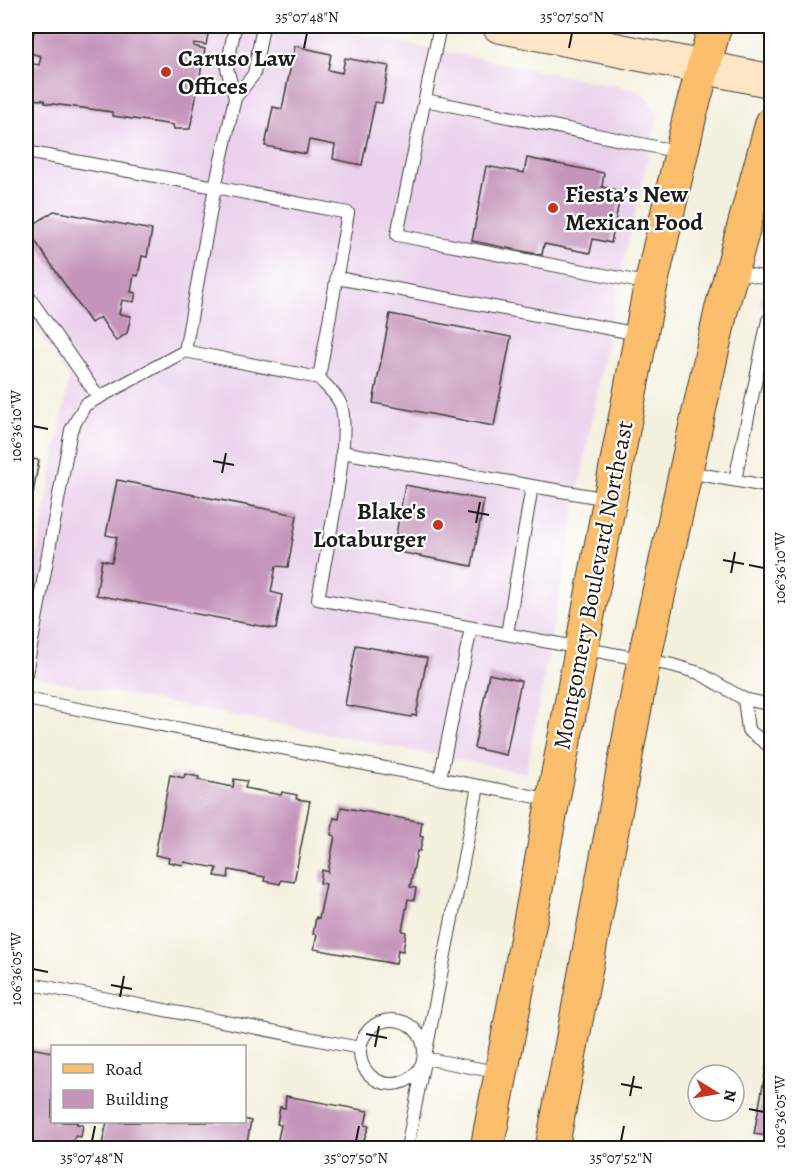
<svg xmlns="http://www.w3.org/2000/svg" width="797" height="1174" font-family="Alegreya,serif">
  <rect width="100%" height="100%" fill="#fff"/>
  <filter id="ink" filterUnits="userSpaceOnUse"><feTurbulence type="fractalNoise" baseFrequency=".0167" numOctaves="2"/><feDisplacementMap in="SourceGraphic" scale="12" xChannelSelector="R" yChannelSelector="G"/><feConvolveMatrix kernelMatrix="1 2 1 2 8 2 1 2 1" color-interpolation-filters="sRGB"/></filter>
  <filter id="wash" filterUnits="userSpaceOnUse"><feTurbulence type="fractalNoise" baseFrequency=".008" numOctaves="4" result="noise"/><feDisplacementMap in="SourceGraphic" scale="24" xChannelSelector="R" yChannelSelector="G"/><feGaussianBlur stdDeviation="1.35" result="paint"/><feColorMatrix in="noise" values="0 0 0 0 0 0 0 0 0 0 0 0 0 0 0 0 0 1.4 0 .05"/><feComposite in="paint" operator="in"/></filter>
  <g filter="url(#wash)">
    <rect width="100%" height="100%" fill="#f4f0de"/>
    <path fill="#ead1ec" d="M26,26l298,1 316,64 8,8 10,15 -45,194 -87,465 -500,-98v-60l43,-237 -43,-66z
      M771,255v54l-12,-3z"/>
    <g id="blocks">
      <path fill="#c594ba" d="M35,26h156l18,3 -3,16 -12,-2 -1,3 12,3 -15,80h-16l-1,-4 -60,-9 -1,-4 -67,-9 -1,-3 -17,-1 -1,-22 2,-14 11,2 2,-9 -11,-3z
        M295,46l36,8 -3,16 14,3 3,-15 44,8 -7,37 -7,-1 -13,63 -29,-6 2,-14 -26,-5 -3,14 -41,-8 8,-39 9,2z
        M527,158l77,15 -2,14 19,4 -10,52 -18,-4 -3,14 -46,-9 -2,11 -70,-14 14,-75 38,7z
        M54,211l98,19 -5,27 -5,-1 -4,20 -4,-1 -3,17 5,1 -2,9 -12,-2 -3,14 12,2 -4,17 -11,8 -16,-24 -9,6 -64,-94z
        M390,314l121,23 -17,89 -121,-23z
        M26,458l13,2 -6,33 -7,-2z
        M117,480l180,35 -9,52 -12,-1 -5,26 11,3 -6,34 -180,-34 6,-35 10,2 5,-25 -11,-2z
        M405,485l79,15 -12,66 -79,-15z
        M356,645l71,13 -11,58 -4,-1 -1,2 -66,-12z
        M489,674l32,7 -15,74 -32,-7z
        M185,774l14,3 -1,3 35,7 1,-8 13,2 -2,7 36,7 1,-3 15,3 -1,4 14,2 -16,81 -13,-2 -1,4 -16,-3 1,-4 -36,-7 -1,8 -13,-2 2,-8 -33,-6 -1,3 -15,-3 1,-4 -14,-3 15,-80 14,3z
        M341,807l81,15 -2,14 3,1 -3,14h-3l-7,36 6,1 -2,12 -6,-1 -6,32 4,1 -3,19 -5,-1 -2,14 -82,-15 3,-14 -4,-1 3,-17 3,1 7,-34 -6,-1 2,-13 6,2 7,-36 -4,-1 3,-17 5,1z
        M26,1047l26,5v70h25v2l6,1 -2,12 -6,-1 -3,12h-46z
        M767,1063l5,1v73l-18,-3z
        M286,1096l82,15 -3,14 4,1 -8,22h-85l5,-23 -4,-1 3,-17 5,1z
        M244,1119l7,2 -5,27h-145l6,-26h137z"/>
    </g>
  </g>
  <g filter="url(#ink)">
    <use href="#blocks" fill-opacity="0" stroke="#3c3c39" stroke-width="1.5"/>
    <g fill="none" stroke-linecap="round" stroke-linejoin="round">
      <g stroke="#3c3c39" stroke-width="14">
        <path id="service" d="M440,26l-43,209 254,49
          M235,98l-8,-30 8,-42
          M425,100l255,52
          M26,152l189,35 20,-89 19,-24 9,-48
          M732,271l40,8
          M337,278l302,56
          M26,293l73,105
          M319,378l-134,-27 30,-164 133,26 -29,165c7,8 17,16 21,25 14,27 -16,160 -22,196l354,66 27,8 45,26 28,6
          M342,452l190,34
          M687,472l85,15
          M735,480l33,-160
          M507,634l25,-148 76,13
          M26,674l45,-244 14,-25 100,-54
          M26,699l526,101
          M744,699l4,31 24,18
          M440,778l31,-150
          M26,983l334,65
          M360 1052a32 32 0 1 1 64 0a32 32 0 1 1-64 0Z
          M424,1058l77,15
          M407,1148l71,-362"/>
      </g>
      <g stroke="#3c3c39" stroke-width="35">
        <path id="secondary" d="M499,26l273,55"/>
      </g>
      <g stroke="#3c3c39" stroke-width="35">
        <path id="primary" d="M487,1148l161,-850 42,-183 25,-89
          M552,1148l92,-488 78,-353 50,-184"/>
      </g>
      <use href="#service" stroke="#fff" stroke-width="12"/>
      <use href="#secondary" stroke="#fde5c5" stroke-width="33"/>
      <use href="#primary" stroke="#fabe6d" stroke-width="33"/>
    </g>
  </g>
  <path fill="none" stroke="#1c1c1c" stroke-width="2" d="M304,48l3,-15M569,48l3,-15M33,426l15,3M213,461l21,4M222,473l4,-20M468,511l21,4M476,523l4,-21M723,560l21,4M749,565l15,3M731,573l4,-21M33,969l15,3M111,985l21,4M120,997l4,-21M366,1034l21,4M375,1047l4,-21M621,1084l21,4M630,1096l4,-20M749,1109l15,3M92,1141l3,-15M356,1141l3,-15M621,1141l3,-15"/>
  <g fill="#c8321e" stroke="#fff" stroke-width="2">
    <circle cx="166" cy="72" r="6"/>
    <circle cx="553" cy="208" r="6"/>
    <circle cx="438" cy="525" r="6"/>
  </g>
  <g text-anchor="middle" stroke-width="4.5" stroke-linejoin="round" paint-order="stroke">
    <g font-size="24" font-weight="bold" fill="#1c1c1c" stroke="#fff" text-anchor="start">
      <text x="178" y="66">Caruso Law<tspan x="178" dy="28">Offices</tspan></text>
      <text x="565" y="202">Fiesta’s New<tspan x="565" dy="28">Mexican Food</tspan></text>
      <text x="426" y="519" text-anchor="end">Blake's<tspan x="426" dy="28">Lotaburger</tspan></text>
    </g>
    <g font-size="24" fill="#1c1c1c" stroke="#fff">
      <text transform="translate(593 585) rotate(-79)" y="8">Montgomery Boulevard Northeast</text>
    </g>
  </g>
  <rect width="797" height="1174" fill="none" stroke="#fff" stroke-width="66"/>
  <rect x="51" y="1045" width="195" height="78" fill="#ffffff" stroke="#a4a4a4" stroke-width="1.5"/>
  <rect x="63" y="1064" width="30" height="9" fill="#fabe6d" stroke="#a4a4a4" stroke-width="1.5"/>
  <text x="105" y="1075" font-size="18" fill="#1c1c1c">Road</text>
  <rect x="63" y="1090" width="30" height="18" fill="#c594ba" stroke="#a4a4a4" stroke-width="1.5"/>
  <text x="105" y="1105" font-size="18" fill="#1c1c1c">Building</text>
  <g transform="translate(716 1093) rotate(101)"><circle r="28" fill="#ffffff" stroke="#a4a4a4" stroke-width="1.5"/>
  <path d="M0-4.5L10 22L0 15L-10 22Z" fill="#c8321e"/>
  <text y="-9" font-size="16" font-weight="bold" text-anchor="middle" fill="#1c1c1c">N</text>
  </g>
  <rect x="33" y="33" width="731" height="1108" fill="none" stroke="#1c1c1c" stroke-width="2"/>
  <g font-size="15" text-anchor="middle" fill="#1c1c1c">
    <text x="307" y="22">35°07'48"N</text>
    <text x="572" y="22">35°07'50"N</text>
    <text transform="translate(16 426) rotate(-90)" y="5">106°36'10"W</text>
    <text transform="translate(780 568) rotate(-90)" y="5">106°36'10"W</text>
    <text transform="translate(16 969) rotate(-90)" y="5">106°36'05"W</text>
    <text transform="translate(780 1112) rotate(-90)" y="5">106°36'05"W</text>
    <text x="92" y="1163">35°07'48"N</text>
    <text x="356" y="1163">35°07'50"N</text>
    <text x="621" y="1163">35°07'52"N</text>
  </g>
</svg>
